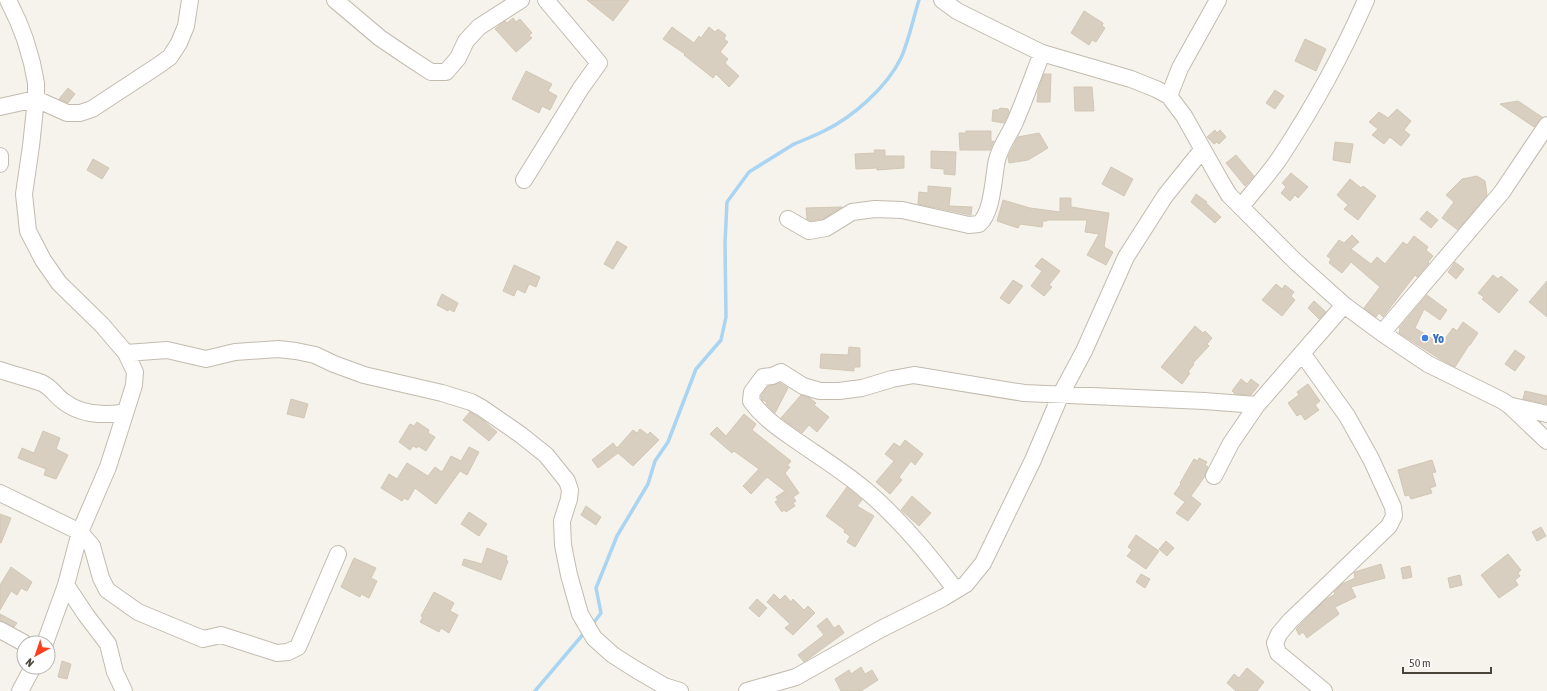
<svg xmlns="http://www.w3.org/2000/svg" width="1547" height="691" font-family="'Asap Condensed',sans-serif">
  <rect width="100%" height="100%" fill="#f6f3ec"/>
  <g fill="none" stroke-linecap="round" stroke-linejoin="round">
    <path stroke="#a9d4f2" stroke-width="3.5" d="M795,144h-1c10,-4 20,-8 30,-13 29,-14 63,-44 77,-73 8,-18 12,-39 18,-58
      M592,625l9,-12 -5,-25 21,-52 31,-52 7,-23 13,-19 28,-73 25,-29 5,-23 -1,-74 2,-41 22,-30 45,-28
      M535,691l50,-59"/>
  </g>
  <path fill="#d8cfc1" stroke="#d3c7b4" d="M587,0h42l-16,21z
    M1084,11l19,12 -1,3 3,2 -9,14 -4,-2 -3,5 -18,-12z
    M513,18l3,4 4,-3 12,14 -3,2 3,3 -16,14 -21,-23 10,-8 2,2z
    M672,27l22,16 5,-7 2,2 8,-11 6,5 3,-3 8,6 -2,4 4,3 -8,10 8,7 -3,4 14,13 -10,11 -13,-13 -3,4 -29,-23 1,-1 -22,-15z
    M1305,39l21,10 -10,22 -21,-10z
    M526,71l26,13 -4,7 9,5 -7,14 -8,-4 -3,7 -27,-14z
    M1044,74h7l-1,28h-13l1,-11z
    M1074,87h18l2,24h-19z
    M68,88l7,6 -7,9 -9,-4z
    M1275,90l9,6 -9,13 -9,-6z
    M1518,101l24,16 -8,10 -34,-23z
    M1000,108l8,1 1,3 -5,11 -12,-2 1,-11h6z
    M1397,109l14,12 -7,9 6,5 -9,11 -11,-9 -6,7 -12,-9 6,-6 -9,-7 10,-10 9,6z
    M1215,130l2,3 3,-3 6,7 -7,7 -2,-2 -3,2 -7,-7z
    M966,131h25v11l3,-1 -4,9h-30l-1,-17h7z
    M1039,133l9,15 -20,12 -19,3 -1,-6 10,-20z
    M1335,142l18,2 -3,19 -17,-3z
    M874,150h11v6h19v12l-27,2v-2l-21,1 -1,-15 20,-1z
    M931,151l25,1 -1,23 -11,-1v-5l-13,-1z
    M1236,155l18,21 -9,10 -19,-23z
    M93,159l16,9 -7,11 -15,-9z
    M1111,167l22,12 -9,17 -22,-12z
    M1291,173l17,14 -10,11 -3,-3 -5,6 -9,-8 5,-6 -4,-4z
    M1477,176l8,5 2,14 -29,35 -16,-12 12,-16 -8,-7 16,-16z
    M1350,179l11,9 2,-2 13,10 -18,24 -14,-11 4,-4 -11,-10z
    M928,186l23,2 -2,18 23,1 -1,8 -53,-11 1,-12 9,1z
    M1196,194l11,8 -1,1 15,14 -6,6 -24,-21z
    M1060,198h11v9l38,6 -5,34 9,5 -7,13 -19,-10 12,-21 -14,-2 2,-12h-40v1h-4l-1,6 -22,-3 -2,4 -21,-7 6,-21 27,8 30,4z
    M842,207l-19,12 -12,2 -4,-2 -1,-11z
    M1427,211l11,9 -7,8 -11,-9z
    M1352,235l7,7 -8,7 20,15 6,-7 8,7 18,-22 4,3 7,-9 14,11 -2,3 7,6 -5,6 1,1 -12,14 -2,-2 -32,42 -4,-4 -3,4 -12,-9 16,-21 -29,-25 -9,11 -13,-10 2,-4 -4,-3 12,-16 5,3z
    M617,241l10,6 -14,22 -9,-5z
    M1042,258l18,13 -11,14 3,2 -8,9 -13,-10 11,-15 -7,-5z
    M1455,262l9,7 -8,10 -8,-7z
    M514,265l26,12 -4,10 -7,-3 -4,9 -8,-4 -3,7 -11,-5z
    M1493,275l5,4 3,-3 17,14 -19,23 -17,-14 2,-2 -6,-4z
    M1013,280l10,6 -14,18 -9,-6z
    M1547,281v36l-18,-15z
    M1276,284l6,5 3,-4 9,7 -3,4 4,4 -13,16 -20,-16z
    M442,294l16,9 -4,9 -5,-3 -1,2 -11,-6z
    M1427,295l20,15 -7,10 -16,-11 -9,19 26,16 12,-16 4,3 6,-9 15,11 -8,12h-1l-14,22 -15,-8 -41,-26 1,-4 -1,-1z
    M1314,301l12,11 -7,7 -11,-11z
    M1195,326l8,7 2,-2 7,7 -5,6 2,2 -16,17 1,1 -6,8 2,1 -8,11 -21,-17z
    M849,347l11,1v19h-6v4l-34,-3 1,-14 27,1z
    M1515,350l10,7 -10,14 -10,-7z
    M1241,379l6,5 4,-5 8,6 -8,10 -16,-1 -3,-3z
    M780,383l8,5 -13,25 -9,-9 1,-2 -5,-2 -1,-4 7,-10z
    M1308,384l12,17 -5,4 4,5 -14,10 -4,-6 -4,2 -9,-13 11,-8 -2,-3z
    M1525,391l22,5v8l-24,-5z
    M801,395l9,3 6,5 -2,2 15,12 -12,15 -8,-7 -7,8 -21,-15z
    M291,399l17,5 -4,14 -17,-4z
    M470,412l14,9 13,11 -8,9 -26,-21z
    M744,414l12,10 -4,6 39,31 -4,5 3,1 -5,6 14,20 -6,4 3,4 -3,2 2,3 -9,6 -2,-2 -2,2 -7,-10 3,-2 -2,-3 9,-6 -18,-14 -16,17 -8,-8 16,-17 -25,-18 -2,2 -22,-19 7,-7 9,9z
    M417,422l12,8 -1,3 7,4 -9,14 -8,-5 -1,2 -4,-2 -3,4 -11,-8 11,-18 4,2z
    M640,429l8,6 2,-3 9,8 -26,26 -15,-13 -20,15 -6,-8 21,-17 4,5 16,-18 4,3z
    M43,431l17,7 -4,11 12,6 -12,24 -12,-4 2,-6 -28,-11 4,-10 12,5z
    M905,440l18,14 -8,11 -4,-4 -12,16 3,3 -12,14 -14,-12 18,-21 -9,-7 9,-11 6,4z
    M469,447l10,5 -12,23 -7,-4 -24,33 -21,-16 -7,12 -4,-2 -2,3 -21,-13 8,-14 8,5 10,-16 21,13 7,-9 7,5 9,-16 10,5z
    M1199,458l8,4 -2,3 3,2 -3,9 -14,20 10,8 -13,17 -12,-8 9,-11 -11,-8 7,-10 -1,-1 14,-24 4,2z
    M1432,460l4,12 -4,1 4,13 -6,2 2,5 -21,6 -2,-4 -4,1 -7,-26z
    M847,487l15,13 -5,6 17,10 -19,31 -8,-5 3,-6 -6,-4 1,-2 -19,-14z
    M912,496l19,17 -12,13 -18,-16z
    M586,506l15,11 -5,8 -15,-10z
    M469,512l18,12 -8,12 -18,-12z
    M0,514l11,4 -10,25h-1z
    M1541,527l5,9 -9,5 -5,-9z
    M1136,535l23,16 -13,18 -19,-13 5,-6 -4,-3z
    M1166,541l8,7 -7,8 -8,-7z
    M487,548l20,8 -1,4 2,1 -7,19 -39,-15 2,-6 18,5z
    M1508,554l13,16 -3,3 2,3 -5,4 3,5 -19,13 -18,-23z
    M354,558l22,10 -5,10 6,3 -8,17 -8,-4 -1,3 -19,-10z
    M1381,564l4,14 -34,9 5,10 -21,10 4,7 -32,24 -4,-6 -4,3 -3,-6 29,-29 10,-6 -1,-2 8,-8 13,-6 -1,-5 1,-1z
    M1410,566l2,11 -9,2 -2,-11z
    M11,567l21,15 -5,9 -6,-3 -4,7 -6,-4 -11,19v-25z
    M1141,574l9,5 -5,9 -9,-6z
    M1460,575l2,10 -12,3 -2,-10z
    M434,592l20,11 -4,8 8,4 -9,18 -8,-5 -2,4 -19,-10 3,-5 -2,-1z
    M774,594l6,6 5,-5 6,7 2,-3 11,11 4,-4 7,7 -22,22 -8,-7 5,-4 -23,-22z
    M757,599l10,9 -8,9 -10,-9z
    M0,614l17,9 -3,4 -14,-6z
    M827,618l7,10 5,-3 5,8 -40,29 -6,-7 26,-20 -7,-9z
    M62,661l9,3 -4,15 -9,-2z
    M861,667l4,7 7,-4 6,10 -17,11h-20l-6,-12 14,-9 2,4z
    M1247,668l17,14 -7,9h-21l-9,-8 7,-9 5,4z"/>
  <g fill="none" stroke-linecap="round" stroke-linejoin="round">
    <g stroke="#c2bbae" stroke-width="18">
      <path id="minor" d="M8,0l10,21 7,18 7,24 4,20v16l-5,47 -7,48 4,37 15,29 16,23 43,42 24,28 9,19 -1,13 -3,10 -23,72 -28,65 -14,53 -21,58
        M335,0l45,38 25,17 26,17h15l12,-14 8,-17 13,-14 42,-27
        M942,0l15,11 30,15 55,27 89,26 25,10 13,7 15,20 36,64 9,15 67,67 48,43 38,28 46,31 75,37 7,5 37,35
        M1169,96l11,-28 38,-68
        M0,107l36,-8 31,14h13l12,-4 67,-44 11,-8 9,-14 7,-17 4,-26
        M0,156v8
        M524,180l57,-92 18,-25 -53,-63
        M1241,207c13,-17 28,-33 40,-51 33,-50 61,-101 85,-156
        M788,219l21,12 17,-3 26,-16 23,-3 27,1 67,15 10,-1c14,-12 14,-46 18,-64 4,-16 12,-24 18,-38 10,-23 18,-46 27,-69
        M1382,333l120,-141 45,-67
        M126,353l41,-3 39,9 29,-7 43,-3 18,2 19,4 19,9 30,11 78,18 29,9 11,6 39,27 25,20 21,26 3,9 -1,9 -7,22 1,24 6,30 11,39 14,24 19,17 22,14 29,17 16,5
        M1302,353l45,63 24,43 22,48 1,9 -5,10 -99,95 -11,13 -4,9 3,10 46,38
        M0,370c14,5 28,8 42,13 9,4 13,12 21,18 18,14 41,15 62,11
        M1512,406l35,8
        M1214,476l17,-33 26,-38 87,-100
        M0,493l80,39 12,14 9,32 6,12 31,22 65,27 18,-4 56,18 11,-1 10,-5 40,-93
        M66,585l20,30 22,29 7,28 9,19
        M955,589c-27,-36 -57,-72 -92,-101 -24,-20 -51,-36 -76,-54 -14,-10 -26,-19 -36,-33l1,-9 11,-15 9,-1 9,-4 22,14 17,5h19l23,-3 30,-9 22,-4 110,18 180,8 53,4
        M0,630l24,13
        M20,691l13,-24
        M747,691l49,-14 85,-48 62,-31 23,-14 17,-21 50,-103 28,-66 23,-43 42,-94 39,-61 37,-46"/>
    </g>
    <use href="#minor" stroke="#fff" stroke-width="16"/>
  </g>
  <circle fill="#3f7fe0" stroke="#fff" stroke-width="1.5" cx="1425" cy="338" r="4"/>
  <g text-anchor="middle" stroke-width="3.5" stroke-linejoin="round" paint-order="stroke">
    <g font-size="13" font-weight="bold" fill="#366cbe" stroke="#fff" text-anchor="start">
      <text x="1433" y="343">Yo</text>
    </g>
  </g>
  <g transform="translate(36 655) rotate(220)"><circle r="19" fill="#ffffff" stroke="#b7b4b0"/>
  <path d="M0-3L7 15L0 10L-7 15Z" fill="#fc3f1d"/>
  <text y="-6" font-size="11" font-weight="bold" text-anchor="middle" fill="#4b4439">N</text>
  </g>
  <path d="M1403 667v6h88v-6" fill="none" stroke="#4b4439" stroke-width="2"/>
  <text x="1409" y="667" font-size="12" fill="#4b4439" stroke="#ffffff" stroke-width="3" paint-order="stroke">50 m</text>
</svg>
